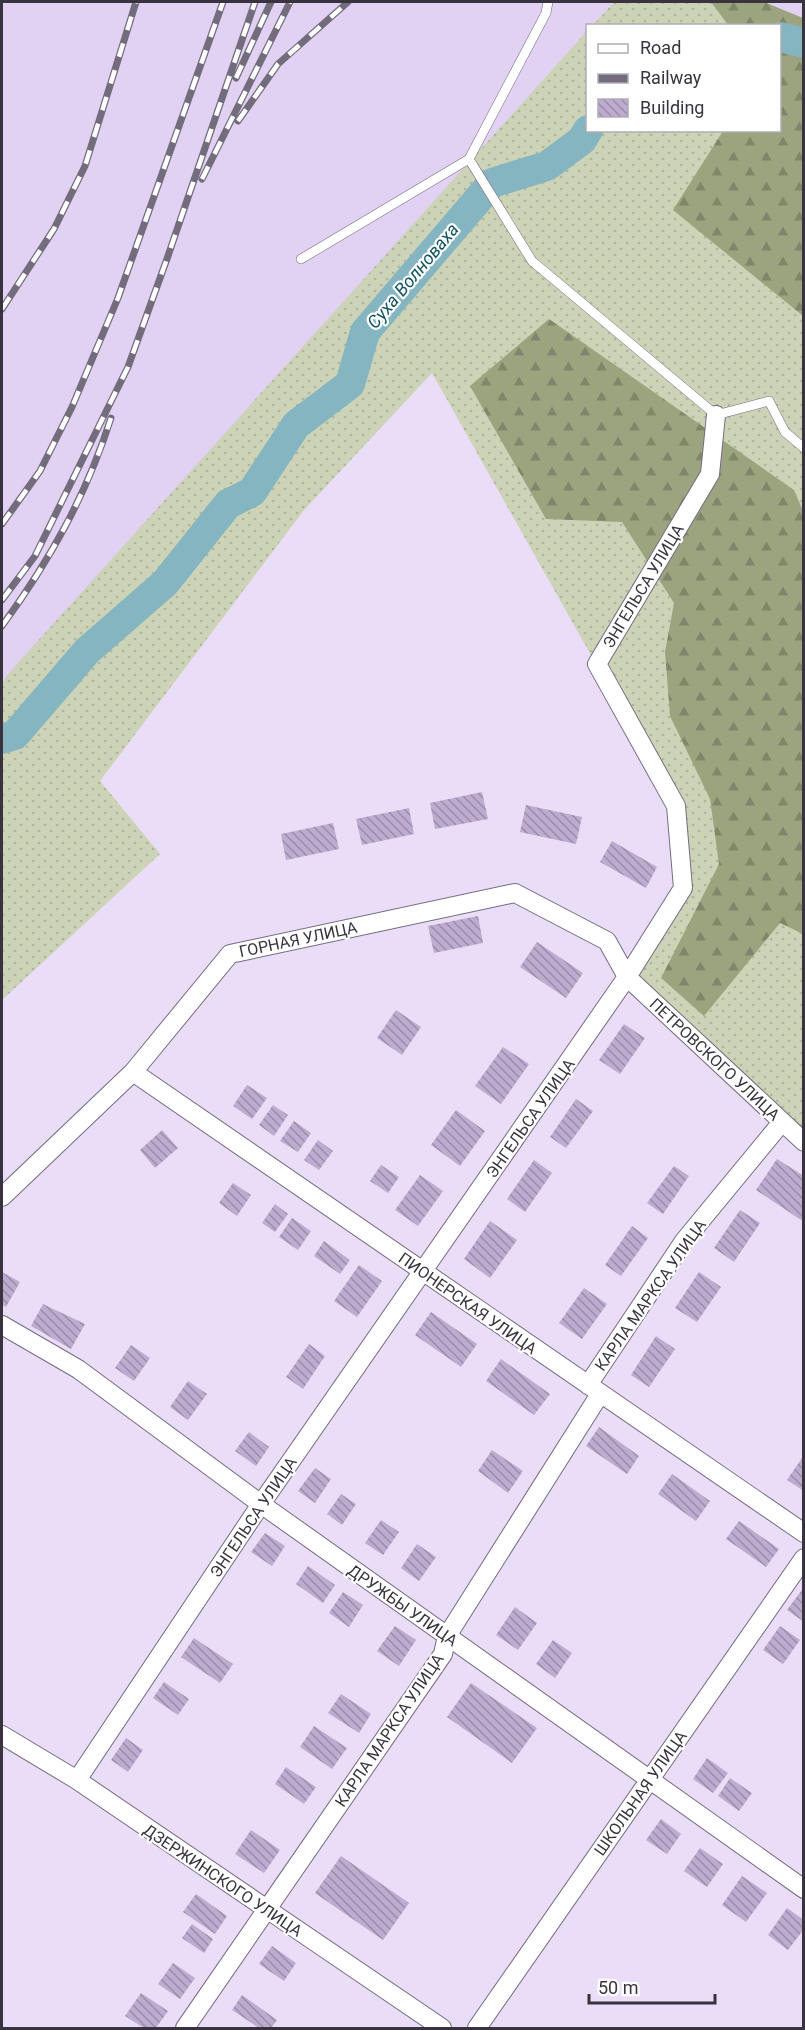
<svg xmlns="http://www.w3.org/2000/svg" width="805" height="2030" font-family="Roboto,sans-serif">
  <defs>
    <pattern id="grass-dots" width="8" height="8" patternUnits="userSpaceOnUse" patternTransform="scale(1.5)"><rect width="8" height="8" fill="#ccd3b7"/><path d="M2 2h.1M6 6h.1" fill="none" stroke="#b0b69e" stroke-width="1.8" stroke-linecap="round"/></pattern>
    <pattern id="forest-firs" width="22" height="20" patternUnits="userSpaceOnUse" patternTransform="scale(1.5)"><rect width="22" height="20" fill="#9ba47f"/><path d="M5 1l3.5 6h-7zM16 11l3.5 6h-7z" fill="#7f8669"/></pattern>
    <pattern id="building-back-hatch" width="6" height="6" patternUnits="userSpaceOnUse" patternTransform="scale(1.5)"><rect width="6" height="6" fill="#bdaccf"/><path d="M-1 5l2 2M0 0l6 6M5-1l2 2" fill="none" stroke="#9b8da9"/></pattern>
  </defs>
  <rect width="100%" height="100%" fill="#eaddf8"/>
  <path fill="#e1d1f2" d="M2,2h612l-21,23 -5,1 -1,5 -585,652z
    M764,2h39v16l-21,-9z"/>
  <path fill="url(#grass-dots)" d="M614,2h150l39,16v1124l-176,-165 56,-89 -7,-82 -244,-433 -128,137 -204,271 60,73 -158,146v-317l7,-10 578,-642 1,99h192v-104l-187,-1z"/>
  <path fill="url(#forest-firs)" d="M711,2h53l39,16v298l-130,-106 50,-79 57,-1v-104l-52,-1z
    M549,319l245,171 9,21v423l-23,-11 -76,93 -43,-38 58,-114 -9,-65 -40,-83 -5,-64 9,-49 -52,-81 -76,-3 -76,-133z"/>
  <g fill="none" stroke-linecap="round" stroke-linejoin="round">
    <path stroke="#85b5c1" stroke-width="30" d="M780,37l24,6
      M2,739l13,-4 72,-84 78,-68 63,-79 24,-12 44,-67 54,-41 15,-52 127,-149 55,-17 35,-26 6,-10"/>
  </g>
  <path fill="url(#building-back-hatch)" d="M482,792l6,27 -53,10 -5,-26z
    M526,805l56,12 -6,27 -56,-12z
    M409,808l5,26 -52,11 -6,-26z
    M333,823l6,26 -53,11 -5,-26z
    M612,841l45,26 -11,21 -46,-26z
    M478,916l5,27 -49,10 -6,-27z
    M537,942l46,31 -17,25 -46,-31z
    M396,1010l25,17 -19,28 -25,-17z
    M624,1024l21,14 -25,36 -21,-14z
    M503,1047l26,17 -28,40 -26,-18z
    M247,1085l20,13 -15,21 -19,-13z
    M576,1099l17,12 -27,37 -16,-11z
    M273,1105l15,10 -14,21 -15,-11z
    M456,1110l29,21 -25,35 -29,-21z
    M294,1121l17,12 -13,19 -18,-11z
    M162,1130l16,18 -23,20 -15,-18z
    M318,1140l15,11 -14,19 -15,-10z
    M777,1159l27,17v40l-3,4 -45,-30z
    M534,1160l18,13 -27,39 -18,-13z
    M381,1165l18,12 -11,16 -18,-12z
    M674,1166l15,10 -26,38 -16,-11z
    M420,1175l23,16 -25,35 -23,-16z
    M233,1183l18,12 -14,21 -18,-13z
    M275,1204l13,10 -13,18 -13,-9z
    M740,1210l20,13 -26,39 -20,-14z
    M292,1218l19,13 -13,19 -19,-13z
    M490,1221l27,19 -27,38 -26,-19z
    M632,1226l16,12 -27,38 -16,-11z
    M324,1241l26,19 -10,14 -26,-18z
    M359,1265l23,16 -25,36 -23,-16z
    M2,1272l18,10 -14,25 -4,-2z
    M699,1272l22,15 -24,35 -22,-14z
    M584,1288l23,16 -25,35 -23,-16z
    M43,1304l42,20 -14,25 -40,-23z
    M431,1312l46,32 -16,23 -46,-32z
    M656,1336l19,13 -26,38 -18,-12z
    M309,1344l16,12 -22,33 -17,-12z
    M131,1345l19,13 -16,23 -19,-13z
    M501,1359l49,35 -16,21 -48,-34z
    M188,1381l19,13 -19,26 -18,-13z
    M599,1427l40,29 -12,18 -41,-28z
    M249,1432l20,15 -13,19 -21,-15z
    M492,1450l31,21 -15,22 -30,-22z
    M804,1455v36l-17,-11z
    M315,1468l16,11 -16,24 -17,-12z
    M672,1474l38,27 -14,20 -38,-27z
    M341,1494l15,10 -14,21 -15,-11z
    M381,1520l18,12 -16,23 -18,-12z
    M739,1521l40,28 -13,18 -40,-28z
    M265,1533l20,13 -13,20 -21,-14z
    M417,1544l19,13 -17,24 -18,-13z
    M308,1566l27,19 -12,18 -27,-19z
    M804,1587v35l-17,-12z
    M343,1592l20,13 -14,22 -20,-14z
    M515,1607l22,16 -19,27 -22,-15z
    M395,1626l21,14 -17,26 -22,-15z
    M780,1626l20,14 -17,24 -20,-14z
    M194,1638l39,26 -13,19 -39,-26z
    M553,1640l19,13 -17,25 -19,-14z
    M164,1682l25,17 -11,16 -25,-17z
    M471,1683l66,45 -25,35 -65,-46z
    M341,1694l30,20 -12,19 -31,-20z
    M314,1726l33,22 -15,21 -32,-22z
    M126,1738l17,12 -15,22 -17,-12z
    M707,1758l21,15 -15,20 -20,-14z
    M286,1767l30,20 -12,17 -29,-20z
    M730,1778l22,15 -13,18 -21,-15z
    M661,1819l20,15 -14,20 -21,-14z
    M251,1830l29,20 -16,23 -29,-19z
    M700,1848l23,16 -16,23 -23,-16z
    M341,1856l68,47 -26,37 -68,-47z
    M742,1876l25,17 -21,29 -24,-17z
    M196,1894l31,22 -12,18 -32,-22z
    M787,1908l17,12v9l-16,21 -20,-15z
    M192,1924l21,15 -9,14 -22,-15z
    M272,1946l24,17 -12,18 -25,-17z
    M173,1963l22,15 -15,21 -22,-15z
    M141,1993l27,18 -12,17h-12l-19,-12z
    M242,1995l35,25 -6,8h-12l-27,-18z"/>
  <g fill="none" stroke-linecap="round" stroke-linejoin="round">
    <g stroke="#766a82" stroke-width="10">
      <path id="service" d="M469,159l63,102 184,154 53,-14 16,31 19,16
        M301,259l168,-100 77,-146 2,-11"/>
    </g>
    <g stroke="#766a82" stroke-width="20">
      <path id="minor" d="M133,1072l671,461
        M2,1197l131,-125 97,-118 285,-61 92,48 20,36 177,165
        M2,1325l76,44 183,135 543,385
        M588,1385l96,-144 98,-119
        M2,1735l75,45 365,248
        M77,1780l184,-276 366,-527 56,-89 -7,-82 -79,-142 113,-190 6,-59
        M185,2028l258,-374 4,-18 153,-242
        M477,2028l327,-470"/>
    </g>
    <use href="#service" stroke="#fff" stroke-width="9"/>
    <use href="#minor" stroke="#fff" stroke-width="18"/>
    <g stroke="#736c7c" stroke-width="7">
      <path id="rail" d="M236,78l35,-76
        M238,121l40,-57 70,-62
        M202,179l88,-177
        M2,309l52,-80 31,-63 51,-164
        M2,524l38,-53 32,-64 46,-109 105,-296
        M2,600l33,-44 93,-189 40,-111 87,-254
        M2,626c48,-66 84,-130 109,-208"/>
    </g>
    <use href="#rail" stroke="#fff" stroke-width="4.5" stroke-dasharray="14" stroke-linecap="butt"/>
  </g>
  <g text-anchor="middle" stroke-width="4.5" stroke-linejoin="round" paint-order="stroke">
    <g font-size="16" fill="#38333e" stroke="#fff">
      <text transform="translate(643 586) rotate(-59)" y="6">ЭНГЕЛЬСА УЛИЦА</text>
      <text transform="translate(298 939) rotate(-12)" y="6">ГОРНАЯ УЛИЦА</text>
      <text transform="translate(715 1059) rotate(43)" y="6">ПЕТРОВСКОГО УЛИЦА</text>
      <text transform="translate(530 1118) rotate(-55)" y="6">ЭНГЕЛЬСА УЛИЦА</text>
      <text transform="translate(650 1295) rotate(-55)" y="6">КАРЛА МАРКСА УЛИЦА</text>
      <text transform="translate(468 1303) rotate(35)" y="6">ПИОНЕРСКАЯ УЛИЦА</text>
      <text transform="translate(253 1517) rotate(-56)" y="6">ЭНГЕЛЬСА УЛИЦА</text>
      <text transform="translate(403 1605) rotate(35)" y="6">ДРУЖБЫ УЛИЦА</text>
      <text transform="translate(389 1730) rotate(-56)" y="6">КАРЛА МАРКСА УЛИЦА</text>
      <text transform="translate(640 1793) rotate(-55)" y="6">ШКОЛЬНАЯ УЛИЦА</text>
      <text transform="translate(223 1880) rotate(34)" y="6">ДЗЕРЖИНСКОГО УЛИЦА</text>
    </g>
    <g font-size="18" font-style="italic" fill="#0f5261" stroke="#fff">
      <text transform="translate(413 276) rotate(-50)" y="6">Суха Волноваха</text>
    </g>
  </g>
  <rect width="805" height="2030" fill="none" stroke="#38333e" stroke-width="6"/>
  <rect x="586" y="24" width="195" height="108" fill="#ffffff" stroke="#afadb2" stroke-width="1.5"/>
  <rect x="598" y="44" width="30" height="9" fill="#ffffff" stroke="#afadb2" stroke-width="1.5"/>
  <text x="640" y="54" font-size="18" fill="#38333e">Road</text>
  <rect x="598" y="74" width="30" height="9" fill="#736c7c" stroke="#afadb2" stroke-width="1.5"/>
  <text x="640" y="84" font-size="18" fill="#38333e">Railway</text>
  <rect x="598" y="99" width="30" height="18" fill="url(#building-back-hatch)" stroke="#afadb2" stroke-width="1.5"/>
  <text x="640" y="114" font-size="18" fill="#38333e">Building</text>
  <path d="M589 1994v9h126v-9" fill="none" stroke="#38333e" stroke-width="3"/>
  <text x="598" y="1994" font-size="18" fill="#38333e" stroke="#ffffff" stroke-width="4.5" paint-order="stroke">50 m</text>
</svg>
